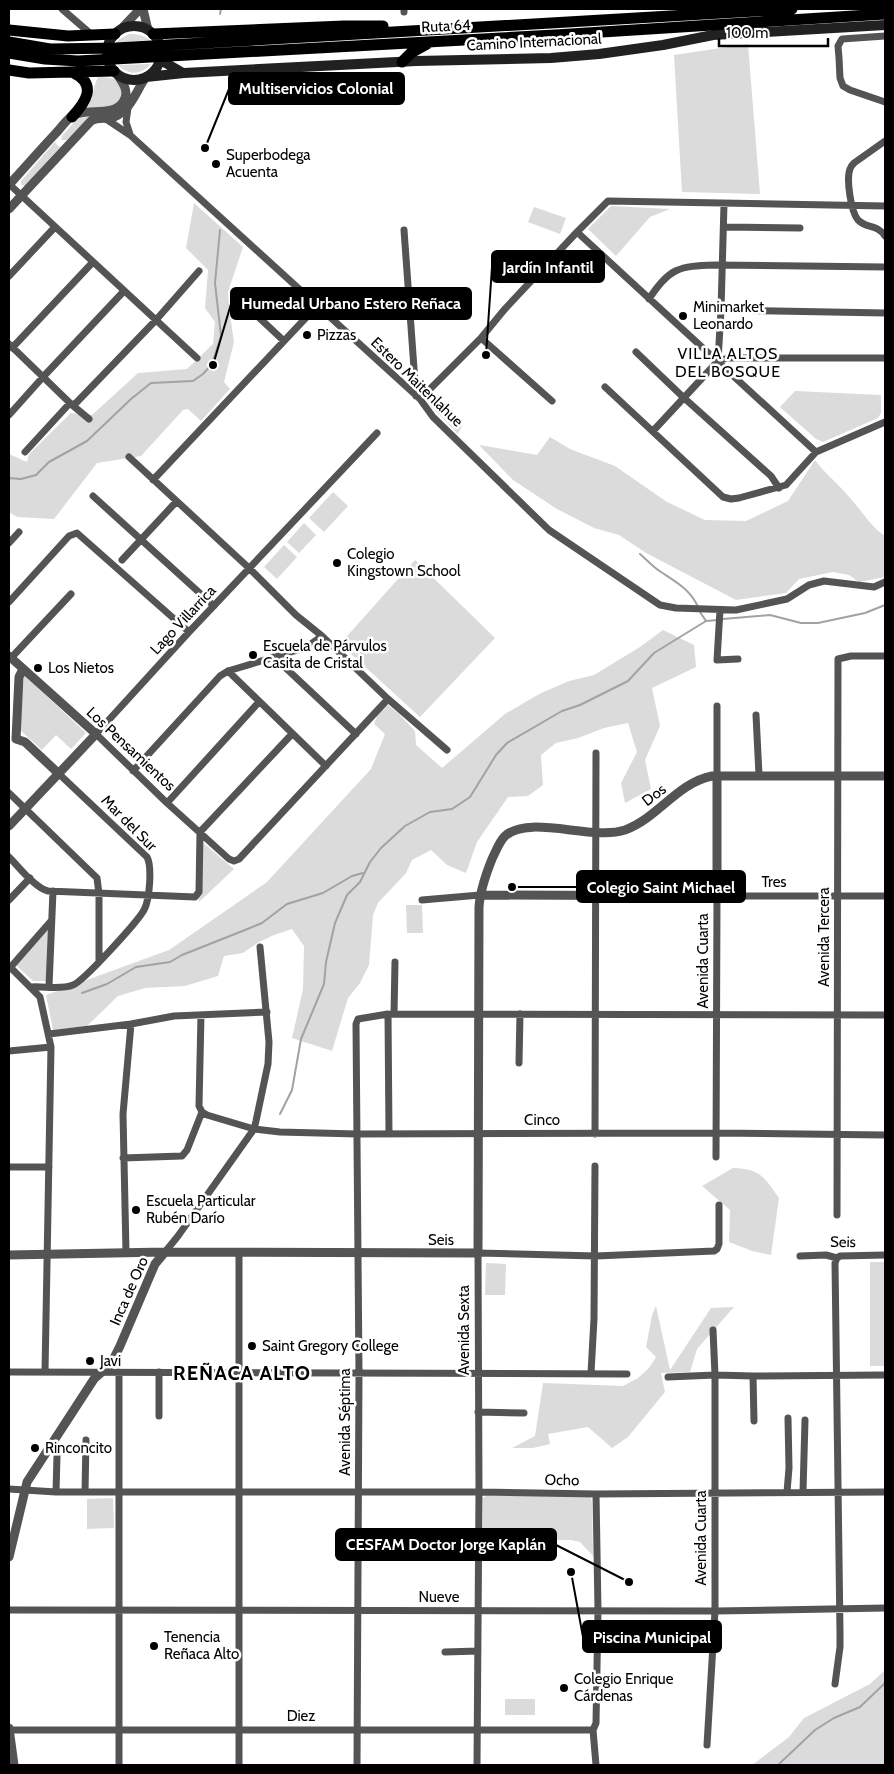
<svg xmlns="http://www.w3.org/2000/svg" width="894" height="1774" font-family="Cabin,sans-serif">
  <rect width="100%" height="100%" fill="#fff"/>
  <path fill="#dbdbdb" d="M129,34c9,0 14,1 21,6l-34,3 2,-3z
    M748,44l12,150 -78,-2 -8,-137z
    M151,64c-10,11 -22,12 -33,1z
    M98,77c23,0 30,7 18,29l-32,5c10,-10 8,-22 14,-34z
    M91,116l-24,24h-6l1,-4 15,-17z
    M55,142l2,3 3,2 -35,39 -4,-1v-4z
    M194,203l49,44 -15,45 2,23 4,27 -10,40 6,7 -29,32 -13,-12 -5,1 -42,46 -44,7 -43,56 -37,-2 -8,-5v-58l18,8 2,-8 42,-41 21,2 46,-42 49,-4 26,-25 2,-22 -10,-14 3,-38 -22,-22z
    M611,206l59,3 -20,8 -34,39 -28,-27z
    M534,207l32,11 -6,16 -32,-12z
    M795,391l86,4v18l-3,5 -55,24 -7,-3 -36,-32z
    M435,396l27,30 -4,8 -30,-31z
    M550,437l20,12 45,17 52,36 38,18 41,1 42,-20 27,-41c10,14 24,24 35,38 12,13 20,28 35,38v41l-26,5 -10,-7 -16,-3 -34,7 -13,14 -50,7 -90,-47 -27,-18 -25,-7 -37,-19 -44,-29 -34,-35 58,10z
    M333,492l15,14 -24,26 -15,-14z
    M304,523l12,12 -17,18 -12,-11z
    M284,545l13,12 -20,22 -13,-12z
    M415,560l80,78 -75,79 -80,-73z
    M663,630l31,15 2,22 -44,21 8,38 -15,34 6,29 -26,14 -4,-20 16,-31 -9,-29 -24,5 -26,10 -22,5 -15,12 2,30 -15,11 -20,1 -31,45 -11,31 -19,-8 -16,-15 -19,10 -6,13 -28,30 -5,12 -4,50 -9,18 -12,15 -16,53 -40,-13 11,-49 1,-43 -12,-17 -18,6 -15,7 -16,11 -19,3 -6,20 -33,10 -40,2 -27,8 -31,30 -34,4 -7,-35 123,-45 98,-68 104,-113 14,-35 -11,-10 4,-10 10,-9 11,9 16,17 1,14 26,23 63,-54 36,-21 28,-12 25,-6 46,-28z
    M24,675l62,58 -15,16 -15,-14 -14,15 -22,-20z
    M201,841l33,28 -35,33z
    M406,905h16l1,28h-16z
    M48,929l-1,52h-14l-17,-16z
    M733,1168c28,1 31,9 46,30l-8,57 -19,-4 -23,-9 1,-32 -28,-24z
    M870,1262h15v104h-15z
    M486,1263l20,1 -1,31h-20z
    M656,1306l14,64 41,-62 23,-1 -37,42 -7,23 -29,1 4,19 -37,45 -16,11 -24,-21 -40,7 2,10 -17,4h-21l23,-12 8,-53 80,3 15,-8 11,-10 7,-11 -10,-10 6,-32z
    M486,1496h102l3,2 1,5 1,53 -13,-14 -9,-2 -88,-1v-41z
    M113,1498l1,30 -27,1v-30z
    M885,1670v95h-133l37,-28 15,-19 66,-34z
    M505,1699h30v16h-30z"/>
  <g fill="none" stroke-linecap="round" stroke-linejoin="round">
    <path stroke="#a2a2a2" stroke-width="2" d="M220,14l1,-5
      M9,478l12,1 15,-4 13,-13 38,-21 44,-42 20,-16 42,-2 10,-7 9,-10 9,-28 -6,-53 5,-53
      M640,554c7,6 13,13 21,18 15,10 30,18 37,35
      M700,612l6,9
      M723,619l47,-4 31,8h17l47,-10 20,-8
      M82,993l25,-9 29,-17 34,-5 12,-7 68,-27 12,-5 25,-19 36,-11 29,-17 11,-3
      M280,1114l12,-24 9,-51 23,-55 2,-22 9,-39 12,-28 13,-13 10,-20 11,-14 24,-22 25,-14 22,-3 18,-12 26,-42 11,-12 55,-32 18,-6 48,-24 26,-28 52,-32 12,-1
      M778,1765l37,-35 19,-12 26,-11 25,-24"/>
    <path stroke="#545454" stroke-width="7" d="M62,9l30,26
      M404,9v3
      M885,36l-43,3 -4,7 1,12 1,20 3,8 7,4 35,12
      M128,108l-2,14 4,12
      M106,119l24,16 290,264 13,18 116,113 111,75 16,3 60,2 51,-11 22,-14 15,-4 50,6 11,-5
      M885,141l-31,22c-2,2 -3,3 -4,6 -4,10 1,43 8,51 9,9 19,4 27,16
      M9,184l188,174
      M724,227l76,1
      M404,230l12,166
      M577,232l239,220
      M9,276l46,-49
      M237,297l47,44
      M649,299c20,-31 30,-33 66,-34l170,2
      M721,310l164,3
      M481,338l71,63
      M9,344l62,60 18,15
      M12,348l81,-86
      M636,352l47,45 88,79 8,12
      M718,361l10,-3h157
      M605,387l118,110 8,2 8,-1 47,-13 30,-33 69,-30
      M420,399l61,-61 23,-28 73,-78 31,-31 277,5
      M72,405l4,-2 80,-83 43,-49
      M9,415l34,-38 81,-86
      M653,431l65,-70 3,-51 3,-106
      M377,433l-188,199 -93,102 71,69 62,56 5,2 5,-2 149,-160
      M25,452l45,-49
      M129,457l120,111 47,47 26,21 66,63 59,51
      M153,480l164,-174
      M93,496l121,110
      M9,543l10,-11
      M122,560l54,-58
      M9,602l60,-66 8,-3 112,99
      M720,610l-3,50 21,-1
      M274,657l82,77
      M11,658l60,-64
      M228,671l98,95
      M756,715l3,60
      M133,771l87,-95 8,-5 73,-22 7,-3 14,-10
      M717,775v-69
      M9,793l88,85 2,16v67
      M167,803l92,-101
      M9,857c10,10 26,31 39,34l147,6 4,-5 1,-60 92,-98
      M9,900l21,-22
      M422,900l58,-5
      M9,966l31,31 11,50 -6,325
      M9,969l42,-48
      M49,986l4,-95
      M31,987c13,-1 30,3 42,-2 11,-4 65,-64 71,-75 6,-11 8,-44 3,-53l-89,-84
      M388,1014l1,119
      M394,1014l1,-52
      M201,1015l-2,91 3,6
      M49,1034l82,-10 43,-8 93,-4
      M9,1051l42,-4
      M519,1063l1,-49
      M202,1112l5,3 47,14 26,3 77,2 359,-1 169,2
      M595,1134l1,-381
      M716,1157l1,-261h168
      M123,1158l59,-2 5,-6 15,-38
      M9,1167h40
      M837,1215l1,-556 13,-3h34
      M126,1252l-3,-138 8,-90
      M165,1252l13,-16 76,-107 2,-8 12,-57 1,-22 -9,-95
      M800,1256l26,-1 11,3 3,-2 45,-1
      M9,1372l618,2
      M119,1372v393
      M159,1372v44
      M591,1373l3,-54 1,-153
      M753,1376l1,45
      M668,1377l47,-2 38,1 132,-1
      M478,1412l46,1
      M9,1489l47,3h423l117,2 289,-2
      M56,1492l1,-36
      M85,1492l1,-52
      M787,1492l2,-24 -1,-50
      M803,1492l2,-72
      M9,1610l706,1 170,-3
      M445,1652l33,-1
      M835,1684l5,-37v-15l-5,-369 2,-5
      M9,1730h584
      M707,1745l8,-134v-236l-2,-45
      M239,1765v-512
      M357,1765l2,-392 -3,-349 2,-5 30,-5 497,1
      M477,1765l2,-273 -1,-239 118,3 118,-5 3,-2 2,-5v-39
      M596,1765l-3,-35 3,-7 2,-113 -2,-116"/>
    <path stroke="#545454" stroke-width="9" d="M143,9l5,21
      M120,30l20,-21
      M9,185c16,-18 31,-35 47,-52 5,-5 10,-13 16,-17 15,-9 40,2 51,-14 7,-10 0,-19 -6,-28
      M9,209l82,-88c8,-5 15,-1 23,-4 17,-7 22,-26 32,-40
      M9,656l87,78 -87,92
      M23,669l-4,8 -3,62 9,3 33,31
      M480,895l237,1v-121
      M9,1255l156,-3 313,1 1,-346c1,-16 7,-33 13,-48 4,-8 7,-17 13,-23 24,-22 87,5 120,-6 33,-12 52,-47 87,-54h173
      M9,1557l18,-75 67,-103 17,-15 9,-18 35,-82 10,-12
      M9,1728l5,37"/>
    <path stroke="#212121" stroke-width="10" d="M107 53a27 27 0 1 1 54 0a27 27 0 1 1-54 0Z
      M160,56l4,6 19,11
      M146,77l38,-4 232,-12 135,-3 48,-4 64,-9 50,-10 172,-10"/>
    <path stroke="#000" stroke-width="11" d="M9,30l59,6 47,-2
      M153,34l191,-8h39
      M9,42l41,7 66,-1 676,-39
      M9,53l36,6 33,2 477,-26 330,-21
      M402,62l9,-9 16,-9
      M9,70l20,3 85,-2
      M72,117c13,-14 26,-32 2,-44"/>
  </g>
  <g fill="#000" stroke="#fff" stroke-width="2">
    <circle cx="216" cy="164" r="5"/>
    <circle cx="683" cy="316" r="5"/>
    <circle cx="307" cy="335" r="5"/>
    <circle cx="337" cy="563" r="5"/>
    <circle cx="253" cy="655" r="5"/>
    <circle cx="38" cy="668" r="5"/>
    <circle cx="136" cy="1210" r="5"/>
    <circle cx="252" cy="1346" r="5"/>
    <circle cx="90" cy="1361" r="5"/>
    <circle cx="35" cy="1448" r="5"/>
    <circle cx="154" cy="1646" r="5"/>
    <circle cx="564" cy="1688" r="5"/>
  </g>
  <g text-anchor="middle" stroke-width="5" stroke-linejoin="round" paint-order="stroke">
    <g font-size="15" fill="#000" stroke="#fff">
      <text transform="translate(446 26) rotate(-3)" y="5">Ruta 64</text>
      <text transform="translate(534 42) rotate(-3)" y="5">Camino Internacional</text>
      <text transform="translate(417 382) rotate(44)" y="5">Estero Maitenlahue</text>
      <text transform="translate(183 620) rotate(-47)" y="5">Lago Villarrica</text>
      <text transform="translate(131 749) rotate(43)" y="5">Los Pensamientos</text>
      <text transform="translate(654 795) rotate(-38)" y="5">Dos</text>
      <text transform="translate(129 823) rotate(45)" y="5">Mar del Sur</text>
      <text x="774" y="887">Tres</text>
      <text transform="translate(824 937) rotate(-90)" y="5">Avenida Tercera</text>
      <text transform="translate(703 961) rotate(-90)" y="5">Avenida Cuarta</text>
      <text x="542" y="1125">Cinco</text>
      <text x="441" y="1245">Seis</text>
      <text transform="translate(843 1242) rotate(1)" y="5">Seis</text>
      <text transform="translate(129 1291) rotate(-66)" y="5">Inca de Oro</text>
      <text transform="translate(464 1330) rotate(-90)" y="5">Avenida Sexta</text>
      <text transform="translate(345 1422) rotate(-90)" y="5">Avenida Séptima</text>
      <text transform="translate(562 1480) rotate(1)" y="5">Ocho</text>
      <text transform="translate(701 1538) rotate(-90)" y="5">Avenida Cuarta</text>
      <text x="439" y="1602">Nueve</text>
      <text x="301" y="1721">Diez</text>
    </g>
    <g font-size="15" fill="#000" stroke="#fff" text-anchor="start">
      <text x="226" y="160">Superbodega<tspan x="226" dy="17">Acuenta</tspan></text>
      <text x="693" y="312">Minimarket<tspan x="693" dy="17">Leonardo</tspan></text>
      <text x="317" y="340">Pizzas</text>
      <text x="347" y="559">Colegio<tspan x="347" dy="17">Kingstown School</tspan></text>
      <text x="263" y="651">Escuela de Párvulos<tspan x="263" dy="17">Casita de Cristal</tspan></text>
      <text x="48" y="673">Los Nietos</text>
      <text x="146" y="1206">Escuela Particular<tspan x="146" dy="17">Rubén Darío</tspan></text>
      <text x="262" y="1351">Saint Gregory College</text>
      <text x="100" y="1366">Javi</text>
      <text x="45" y="1453">Rinconcito</text>
      <text x="164" y="1642">Tenencia<tspan x="164" dy="17">Reñaca Alto</tspan></text>
      <text x="574" y="1684">Colegio Enrique<tspan x="574" dy="17">Cárdenas</tspan></text>
    </g>
    <g font-size="16" letter-spacing="1" fill="#000" stroke="#fff">
      <text x="728" y="359">VILLA ALTOS<tspan x="728" dy="18">DEL BOSQUE</tspan></text>
    </g>
    <g font-size="20" font-weight="bold" letter-spacing="1" fill="#000" stroke="#fff">
      <text x="242" y="1380">REÑACA ALTO</text>
    </g>
  </g>
  <path fill="none" stroke="#000" stroke-width="2" d="M205 148L229 89M486 355L492 267M213 365L231 304M512 887L577 887M629 1582L556 1545M571 1572L583 1637"/>
  <g fill="#000" stroke="#fff" stroke-width="2">
    <circle cx="205" cy="148" r="5"/>
    <circle cx="486" cy="355" r="5"/>
    <circle cx="213" cy="365" r="5"/>
    <circle cx="512" cy="887" r="5"/>
    <circle cx="629" cy="1582" r="5"/>
    <circle cx="571" cy="1572" r="5"/>
  </g>
  <g fill="#000" stroke="#000" stroke-width="2">
    <rect x="229" y="73" width="175" height="31" rx="5"/>
    <rect x="492" y="251" width="112" height="31" rx="5"/>
    <rect x="231" y="288" width="240" height="31" rx="5"/>
    <rect x="577" y="871" width="168" height="31" rx="5"/>
    <rect x="336" y="1529" width="220" height="31" rx="5"/>
    <rect x="583" y="1621" width="138" height="31" rx="5"/>
  </g>
  <g font-size="16" text-anchor="middle" font-weight="bold" fill="#fff">
    <text x="316" y="94">Multiservicios Colonial</text>
    <text x="548" y="273">Jardín Infantil</text>
    <text x="351" y="309">Humedal Urbano Estero Reñaca</text>
    <text x="661" y="893">Colegio Saint Michael</text>
    <text x="446" y="1550">CESFAM Doctor Jorge Kaplán</text>
    <text x="652" y="1643">Piscina Municipal</text>
  </g>
  <rect width="894" height="1774" fill="none" stroke="#000000" stroke-width="20"/>
  <path d="M719 38v8h109v-8" fill="none" stroke="#000000" stroke-width="2.5"/>
  <text x="726" y="38" font-size="15" fill="#000000" stroke="#ffffff" stroke-width="4" paint-order="stroke">100 m</text>
</svg>
